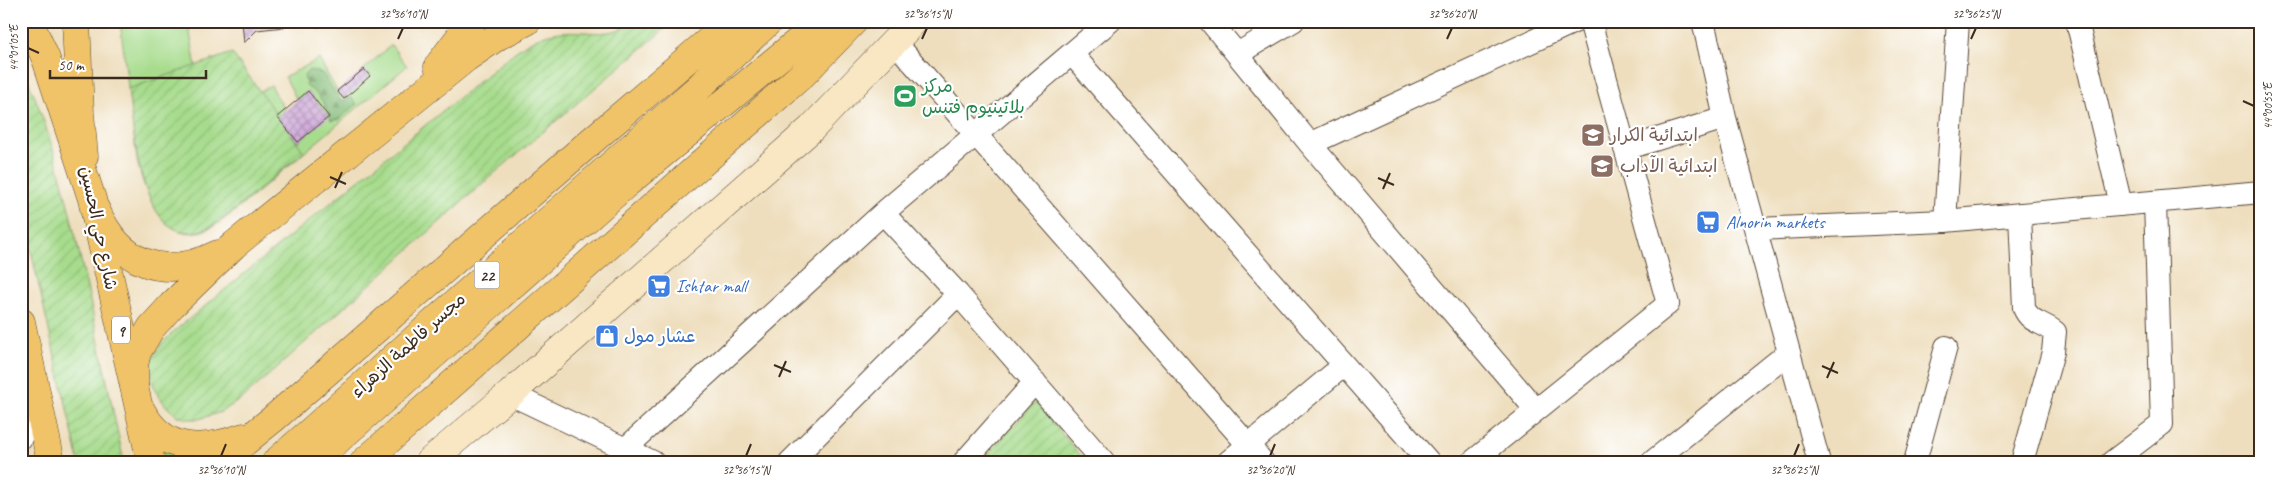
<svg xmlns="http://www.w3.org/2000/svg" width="2282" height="483" font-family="Caveat,'Playpen Sans Arabic',sans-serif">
  <defs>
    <pattern id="forest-firs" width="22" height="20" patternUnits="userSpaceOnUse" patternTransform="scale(1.25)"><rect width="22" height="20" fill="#85bc78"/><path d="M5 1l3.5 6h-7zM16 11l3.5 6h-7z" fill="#6e9962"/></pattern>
    <pattern id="garden-furrows" width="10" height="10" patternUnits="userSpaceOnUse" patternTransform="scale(1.25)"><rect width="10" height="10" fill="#a7dc8d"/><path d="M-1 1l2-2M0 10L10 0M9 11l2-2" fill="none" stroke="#91bd79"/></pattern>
    <pattern id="building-cross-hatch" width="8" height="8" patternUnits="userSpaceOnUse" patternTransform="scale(1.25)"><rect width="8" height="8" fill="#d1addc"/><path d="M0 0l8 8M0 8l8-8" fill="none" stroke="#ab8db2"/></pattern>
  </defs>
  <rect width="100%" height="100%" fill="#fff"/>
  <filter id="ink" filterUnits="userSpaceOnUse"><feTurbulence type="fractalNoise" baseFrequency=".02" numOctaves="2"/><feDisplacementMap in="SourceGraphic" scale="10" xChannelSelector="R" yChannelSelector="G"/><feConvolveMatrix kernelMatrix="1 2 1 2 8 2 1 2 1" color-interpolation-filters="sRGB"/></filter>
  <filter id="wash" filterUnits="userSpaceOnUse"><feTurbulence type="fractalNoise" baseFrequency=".0096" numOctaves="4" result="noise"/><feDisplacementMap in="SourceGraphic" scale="20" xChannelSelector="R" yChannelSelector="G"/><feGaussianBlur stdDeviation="1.12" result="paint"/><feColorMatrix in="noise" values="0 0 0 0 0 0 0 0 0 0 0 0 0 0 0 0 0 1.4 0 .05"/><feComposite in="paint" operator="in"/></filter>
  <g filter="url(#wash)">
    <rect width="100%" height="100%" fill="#eedebd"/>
    <path fill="#a7dc8d" stroke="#718356" d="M120,21h68l13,76 39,6 31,-18 14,26 -8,6 21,25 31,-26 -21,-25 -11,9 -12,-23 34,-18 18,32 33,-15 -6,-7 27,-24 16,21 -172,145c-10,7 -19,15 -30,19 -42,16 -61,-40 -68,-69z
      M318,21h70l-70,8z"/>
    <path fill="url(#forest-firs)" stroke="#60734b" d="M309,70l13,3 19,28 10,-4 6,7 -18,15 -8,2c-3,-13 -12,-28 -24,-34l-3,-11z"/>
    <path fill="url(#garden-furrows)" stroke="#718356" d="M637,21h37l-184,156 -247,221 -22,14 -22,7h-12l-11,-4 -10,-9 -11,-16 -4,-12v-18l11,-17 10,-10 334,-274c14,-11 29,-23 48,-26 34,-6 47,9 83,-12z
      M232,53l72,99 -85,70c-78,48 -85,-89 -91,-133z
      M21,65c27,57 42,117 56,178 17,72 31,146 47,219h-45l-58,-255z
      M1035,402l51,60h-105z
      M158,444l31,18h-26z"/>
    <g id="blocks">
      <path fill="url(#building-cross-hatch)" d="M242,21h41l1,6 -27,3 -13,13z
        M364,69l6,7 -26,23 -7,-8z
        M308,91l21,26 -31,25 -21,-25z"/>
    </g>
  </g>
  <g filter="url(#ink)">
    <use href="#blocks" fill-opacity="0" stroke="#564536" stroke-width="1"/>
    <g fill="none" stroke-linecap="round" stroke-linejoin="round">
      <g stroke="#564536" stroke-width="24">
        <path id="minor" d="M1210,21l100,123 226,266
          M1703,21l22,97 94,344
          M2077,21l44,184
          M893,40l370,422
          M1072,54l357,408
          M1237,54l56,-33
          M1310,144l266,-123
          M1625,149l100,-31
          M883,213l75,81 146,168
          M2020,214l4,94c6,15 19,14 31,24l-2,20 -31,110
          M1945,221l13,-200
          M1756,229l189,-8 316,-29
          M510,394l143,68
          M21,438l6,-21 3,-33
          M620,462l5,-13 258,-236 227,-192
          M790,462l168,-168
          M964,462l71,-80
          M1228,462l116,-97
          M1472,462l196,-158 -78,-283
          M1652,462l137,-110
          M1915,462l31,-115
          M2112,462l50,-38 -7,-222"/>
      </g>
      <g stroke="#564536" stroke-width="29">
        <path id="secondary" d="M429,462l81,-68 301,-265 103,-108"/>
      </g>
      <g stroke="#564536" stroke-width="29">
        <path id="primary" d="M76,21l4,92 4,43
          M438,66l34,-45
          M96,210c24,55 68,71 122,44
          M134,385v-20l3,-13 14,-24 21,-23 62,-60 232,-187 32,-22 29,-15"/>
      </g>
      <g stroke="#564536" stroke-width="29">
        <path id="trunk" d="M29,21l17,38 46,140 59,263
          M21,322l30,140
          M141,410c23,44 61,42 103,27
          M220,462l53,-43 316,-276 143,-122
          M276,462l421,-373 72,-68
          M313,462l313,-278 197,-163
          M364,462l439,-388 51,-53"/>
      </g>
      <use href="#minor" stroke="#fff" stroke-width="22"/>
      <use href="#secondary" stroke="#f9e7c3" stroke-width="28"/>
      <use href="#primary" stroke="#f0c369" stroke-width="28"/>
      <use href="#trunk" stroke="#f0c369" stroke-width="28"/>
    </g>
  </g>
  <path fill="none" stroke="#3b2a1e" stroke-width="2" d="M398,39l5,-11M922,39l5,-11M1447,39l5,-11M1971,39l5,-11M28,48l11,5M2243,101l11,5M330,177l16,7M1378,178l16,7M335,188l7,-16M1383,189l7,-16M774,365l17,7M1822,366l16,7M779,377l7,-16M1827,378l7,-16M221,456l5,-12M746,456l5,-12M1270,456l5,-12M1794,456l5,-12"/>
  <defs>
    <g id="stadium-square" transform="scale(1.25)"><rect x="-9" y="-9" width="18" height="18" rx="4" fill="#2e9e5b" stroke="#fff"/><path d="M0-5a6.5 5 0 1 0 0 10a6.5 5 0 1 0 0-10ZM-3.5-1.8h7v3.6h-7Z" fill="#fff"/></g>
    <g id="school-square" transform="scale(1.25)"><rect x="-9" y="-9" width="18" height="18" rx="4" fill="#8d6e63" stroke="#fff"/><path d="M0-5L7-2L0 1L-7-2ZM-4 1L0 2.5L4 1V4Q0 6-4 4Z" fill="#fff"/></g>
    <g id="supermarket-square" transform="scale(1.25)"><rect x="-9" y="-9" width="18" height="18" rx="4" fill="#3f7fe0" stroke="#fff"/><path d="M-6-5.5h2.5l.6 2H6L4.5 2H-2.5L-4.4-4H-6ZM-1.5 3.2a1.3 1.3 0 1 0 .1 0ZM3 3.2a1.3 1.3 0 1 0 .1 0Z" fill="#fff"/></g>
    <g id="shop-square" transform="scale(1.25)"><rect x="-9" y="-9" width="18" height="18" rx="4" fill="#3f7fe0" stroke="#fff"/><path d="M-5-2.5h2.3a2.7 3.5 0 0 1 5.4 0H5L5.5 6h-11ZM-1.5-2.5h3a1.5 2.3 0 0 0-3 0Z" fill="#fff"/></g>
  </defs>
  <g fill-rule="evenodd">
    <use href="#stadium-square" x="905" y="96"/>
    <use href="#school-square" x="1593" y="135"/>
    <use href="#school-square" x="1602" y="166"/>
    <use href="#supermarket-square" x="1708" y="222"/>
    <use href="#supermarket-square" x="659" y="286"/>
    <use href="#shop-square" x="607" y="336"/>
  </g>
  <g text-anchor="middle" stroke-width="4.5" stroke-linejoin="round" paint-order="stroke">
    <g fill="#fff" stroke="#766a62" stroke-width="1">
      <rect x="474.5" y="261.5" width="25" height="27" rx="4"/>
      <rect x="112" y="316.5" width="18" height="27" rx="4"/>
    </g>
    <g font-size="16" font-weight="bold" fill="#3b2a1e">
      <text x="487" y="281">22</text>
      <text x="121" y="336">9</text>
    </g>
    <g font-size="18" fill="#27864d" stroke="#fff" text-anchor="start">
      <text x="922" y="92">مركز<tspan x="922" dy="21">بلاتينيوم فتنس</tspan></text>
    </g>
    <g font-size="18" fill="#785e54" stroke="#fff" text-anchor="start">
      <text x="1610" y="141">ابتدائية الكرار</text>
      <text x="1620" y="172">ابتدائية الآداب</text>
    </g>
    <g font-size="18" fill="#366cbe" stroke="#fff" text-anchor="start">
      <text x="1726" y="228">Alnorin markets</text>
      <text x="676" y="292">Ishtar mall</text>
      <text x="624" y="342">عشار مول</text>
    </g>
    <g font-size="18" fill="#3b2a1e" stroke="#fff">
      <text transform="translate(99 228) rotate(78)" y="6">شارع حي الحسين</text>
      <text transform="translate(408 345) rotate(-42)" y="6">مجسر فاطمة الزهراء</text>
    </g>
  </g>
  <rect width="2282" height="483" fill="none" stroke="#fff" stroke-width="55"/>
  <path d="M50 70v8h156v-8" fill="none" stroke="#3b2a1e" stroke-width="2.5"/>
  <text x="58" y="70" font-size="15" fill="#3b2a1e" stroke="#ffffff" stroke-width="4" paint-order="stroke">50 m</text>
  <rect x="28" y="28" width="2226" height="428" fill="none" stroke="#3b2a1e" stroke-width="2"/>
  <g font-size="12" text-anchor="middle" fill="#3b2a1e">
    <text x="403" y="18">32°36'10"N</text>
    <text x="927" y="18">32°36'15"N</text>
    <text x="1452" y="18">32°36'20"N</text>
    <text x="1976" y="18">32°36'25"N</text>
    <text transform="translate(14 48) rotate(-90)" y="4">44°01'05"E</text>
    <text transform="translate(2268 106) rotate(-90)" y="4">44°00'55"E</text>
    <text x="221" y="474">32°36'10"N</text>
    <text x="746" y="474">32°36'15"N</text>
    <text x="1270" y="474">32°36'20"N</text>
    <text x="1794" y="474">32°36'25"N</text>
  </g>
</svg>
